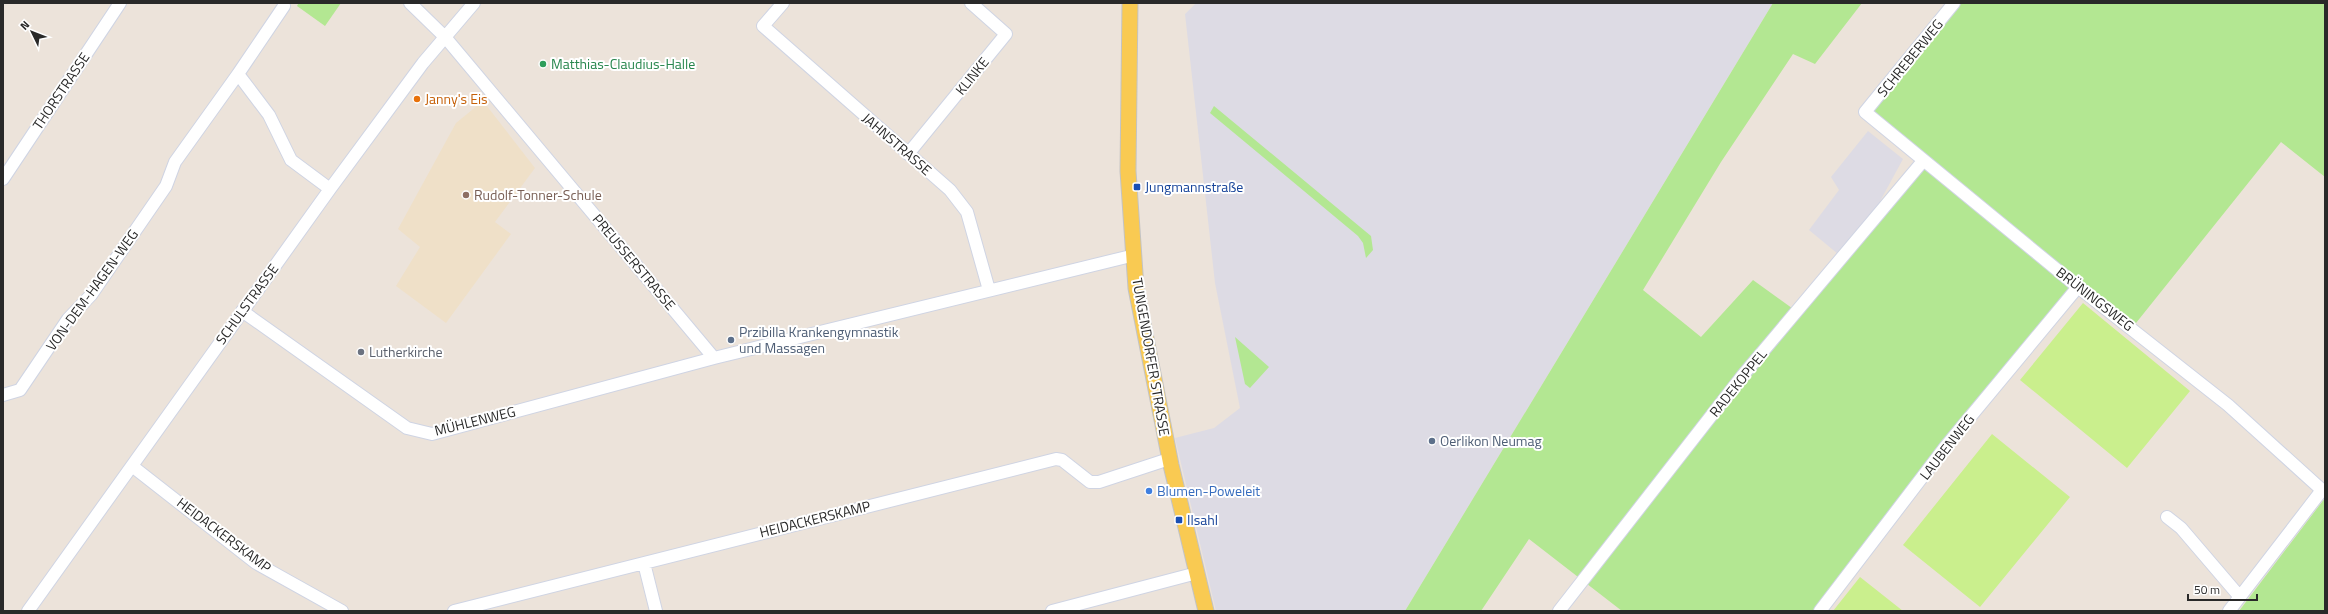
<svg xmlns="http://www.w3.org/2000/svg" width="2328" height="614" font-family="'Titillium Web',sans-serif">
  <rect width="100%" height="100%" fill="#ece3da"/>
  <path fill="#dddbe4" d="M1196,3h577l-368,608h-189l-41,-173 39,-10 26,-20 -25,-125 -30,-269z
    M1868,131l35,28 -25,46 -40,49 -29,-24 30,-40 -8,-13z"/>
  <path fill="#efe0c8" d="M483,101l52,67 -40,54 16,12 -65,89 -50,-37 24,-39 -22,-18 58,-106z"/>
  <path fill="#b3e792" d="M296,3h45l-16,23 -28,-20 1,-2z
    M1773,3h89l-47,61 -22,-10 -72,108 -78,128 58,47 52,-57 43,31 127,-150 -58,-49 89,-109h371v174l-44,-35 -149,186 -54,-41 -258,324h-198l-93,-72 -48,72h-76z
    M1214,106l157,130 2,14 -7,8 -3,-15 -5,-7 -148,-123z
    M1235,337l34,30 -19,21 -5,-4z
    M2325,498v113h-86z"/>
  <path fill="#caef8d" d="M2083,303l107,88 -63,77 -107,-88z
    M1992,434l78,63 -90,110 -77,-62z
    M1860,577l43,34h-70z"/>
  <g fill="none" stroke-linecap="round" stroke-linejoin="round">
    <g stroke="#cfd4e3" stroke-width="14">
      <path id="minor" d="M410,3l35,34 269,321
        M783,3l-20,23 187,164 17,22 22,78
        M1954,3l-89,109 213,175 150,118 94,85
        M238,74l31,41 22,45 39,29
        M908,154l98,-120 -35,-31
        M3,179l117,-176
        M242,311l165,117 25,6 282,-76 421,-103
        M3,395l17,-5 48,-71 23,-24 75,-109 9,-24 63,-88 46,-68
        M132,466l124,97 86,48
        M2167,517l14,11 59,69
        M644,563l12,48
        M28,611l302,-422 93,-126 51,-60
        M454,611l602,-152 6,1 28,22h9l70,-23
        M1052,611l145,-38
        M1559,611l184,-236 180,-214
        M1820,611l126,-165 132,-159
        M2229,611l93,-121"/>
    </g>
    <g stroke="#c3c3c3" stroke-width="17">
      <path id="major" d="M1130,3l-2,168 8,117 35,177 35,146"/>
    </g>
    <use href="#minor" stroke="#fff" stroke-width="12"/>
    <use href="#major" stroke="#f9ca52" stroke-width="15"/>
  </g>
  <circle fill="#2e9e5b" stroke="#fff" stroke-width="1.5" cx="543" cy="64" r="4"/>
  <circle fill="#e8710a" stroke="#fff" stroke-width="1.5" cx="417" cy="99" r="4"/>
  <g fill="#1a4fb4" stroke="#fff" stroke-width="1.5">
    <rect x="1133" y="183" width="8" height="8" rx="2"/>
    <rect x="1175" y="516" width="8" height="8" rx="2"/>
  </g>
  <circle fill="#8d6e63" stroke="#fff" stroke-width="1.5" cx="466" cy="195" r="4"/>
  <g fill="#5c6f8a" stroke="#fff" stroke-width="1.5">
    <circle cx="731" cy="340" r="4"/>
    <circle cx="1432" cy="441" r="4"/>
  </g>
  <circle fill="#6b7280" stroke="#fff" stroke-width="1.5" cx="361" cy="352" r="4"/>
  <circle fill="#3f7fe0" stroke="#fff" stroke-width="1.5" cx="1149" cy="491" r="4"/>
  <g text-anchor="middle" stroke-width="4" stroke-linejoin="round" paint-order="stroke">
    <g font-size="14" fill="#292929" stroke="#fff">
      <text transform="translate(1910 58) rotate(-51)" y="5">SCHREBERWEG</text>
      <text transform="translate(972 76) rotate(-51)" y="5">KLINKE</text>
      <text transform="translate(61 91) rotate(-56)" y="5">THORSTRASSE</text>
      <text transform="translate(897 144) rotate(41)" y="5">JAHNSTRASSE</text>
      <text transform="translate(634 262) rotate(50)" y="5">PREUSSERSTRASSE</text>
      <text transform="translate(92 290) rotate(-54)" y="5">VON-DEM-HAGEN-WEG</text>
      <text transform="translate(2095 299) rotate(38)" y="5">BRÜNINGSWEG</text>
      <text transform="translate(247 304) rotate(-54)" y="5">SCHULSTRASSE</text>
      <text transform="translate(1151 357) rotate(80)" y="5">TUNGENDORFER STRASSE</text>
      <text transform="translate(1738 383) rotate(-51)" y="5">RADEKOPPEL</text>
      <text transform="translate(475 421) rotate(-14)" y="5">MÜHLENWEG</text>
      <text transform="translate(1947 447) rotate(-52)" y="5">LAUBENWEG</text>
      <text transform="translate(815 519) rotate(-14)" y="5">HEIDACKERSKAMP</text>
      <text transform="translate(224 535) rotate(37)" y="5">HEIDACKERSKAMP</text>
    </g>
    <g font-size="14" fill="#27864d" stroke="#fff" text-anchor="start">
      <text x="551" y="69">Matthias-Claudius-Halle</text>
    </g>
    <g font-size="14" fill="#c56008" stroke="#fff" text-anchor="start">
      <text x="425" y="104">Janny's Eis</text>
    </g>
    <g font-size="14" fill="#164399" stroke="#fff" text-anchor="start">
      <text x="1145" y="192">Jungmannstraße</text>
      <text x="1187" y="525">Ilsahl</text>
    </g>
    <g font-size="14" fill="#785e54" stroke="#fff" text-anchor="start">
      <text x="474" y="200">Rudolf-Tonner-Schule</text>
    </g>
    <g font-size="14" fill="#4e5e75" stroke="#fff" text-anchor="start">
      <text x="739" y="337">Przibilla Krankengymnastik<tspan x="739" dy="16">und Massagen</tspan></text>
      <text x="1440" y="446">Oerlikon Neumag</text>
    </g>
    <g font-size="14" fill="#5b616d" stroke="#fff" text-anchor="start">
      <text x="369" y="357">Lutherkirche</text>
    </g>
    <g font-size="14" fill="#366cbe" stroke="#fff" text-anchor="start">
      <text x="1157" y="496">Blumen-Poweleit</text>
    </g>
  </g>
  <rect width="2328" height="614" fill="none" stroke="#292929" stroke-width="8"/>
  <g transform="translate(32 32) rotate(313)" stroke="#ffffff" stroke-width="3" paint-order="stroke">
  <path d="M0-3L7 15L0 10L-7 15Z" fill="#292929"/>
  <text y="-6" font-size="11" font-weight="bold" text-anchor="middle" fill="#292929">N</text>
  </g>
  <path d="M2188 594v6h69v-6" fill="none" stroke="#292929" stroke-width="2"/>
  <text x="2194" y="594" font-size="12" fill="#292929" stroke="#ffffff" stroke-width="3" paint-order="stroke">50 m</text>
</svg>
